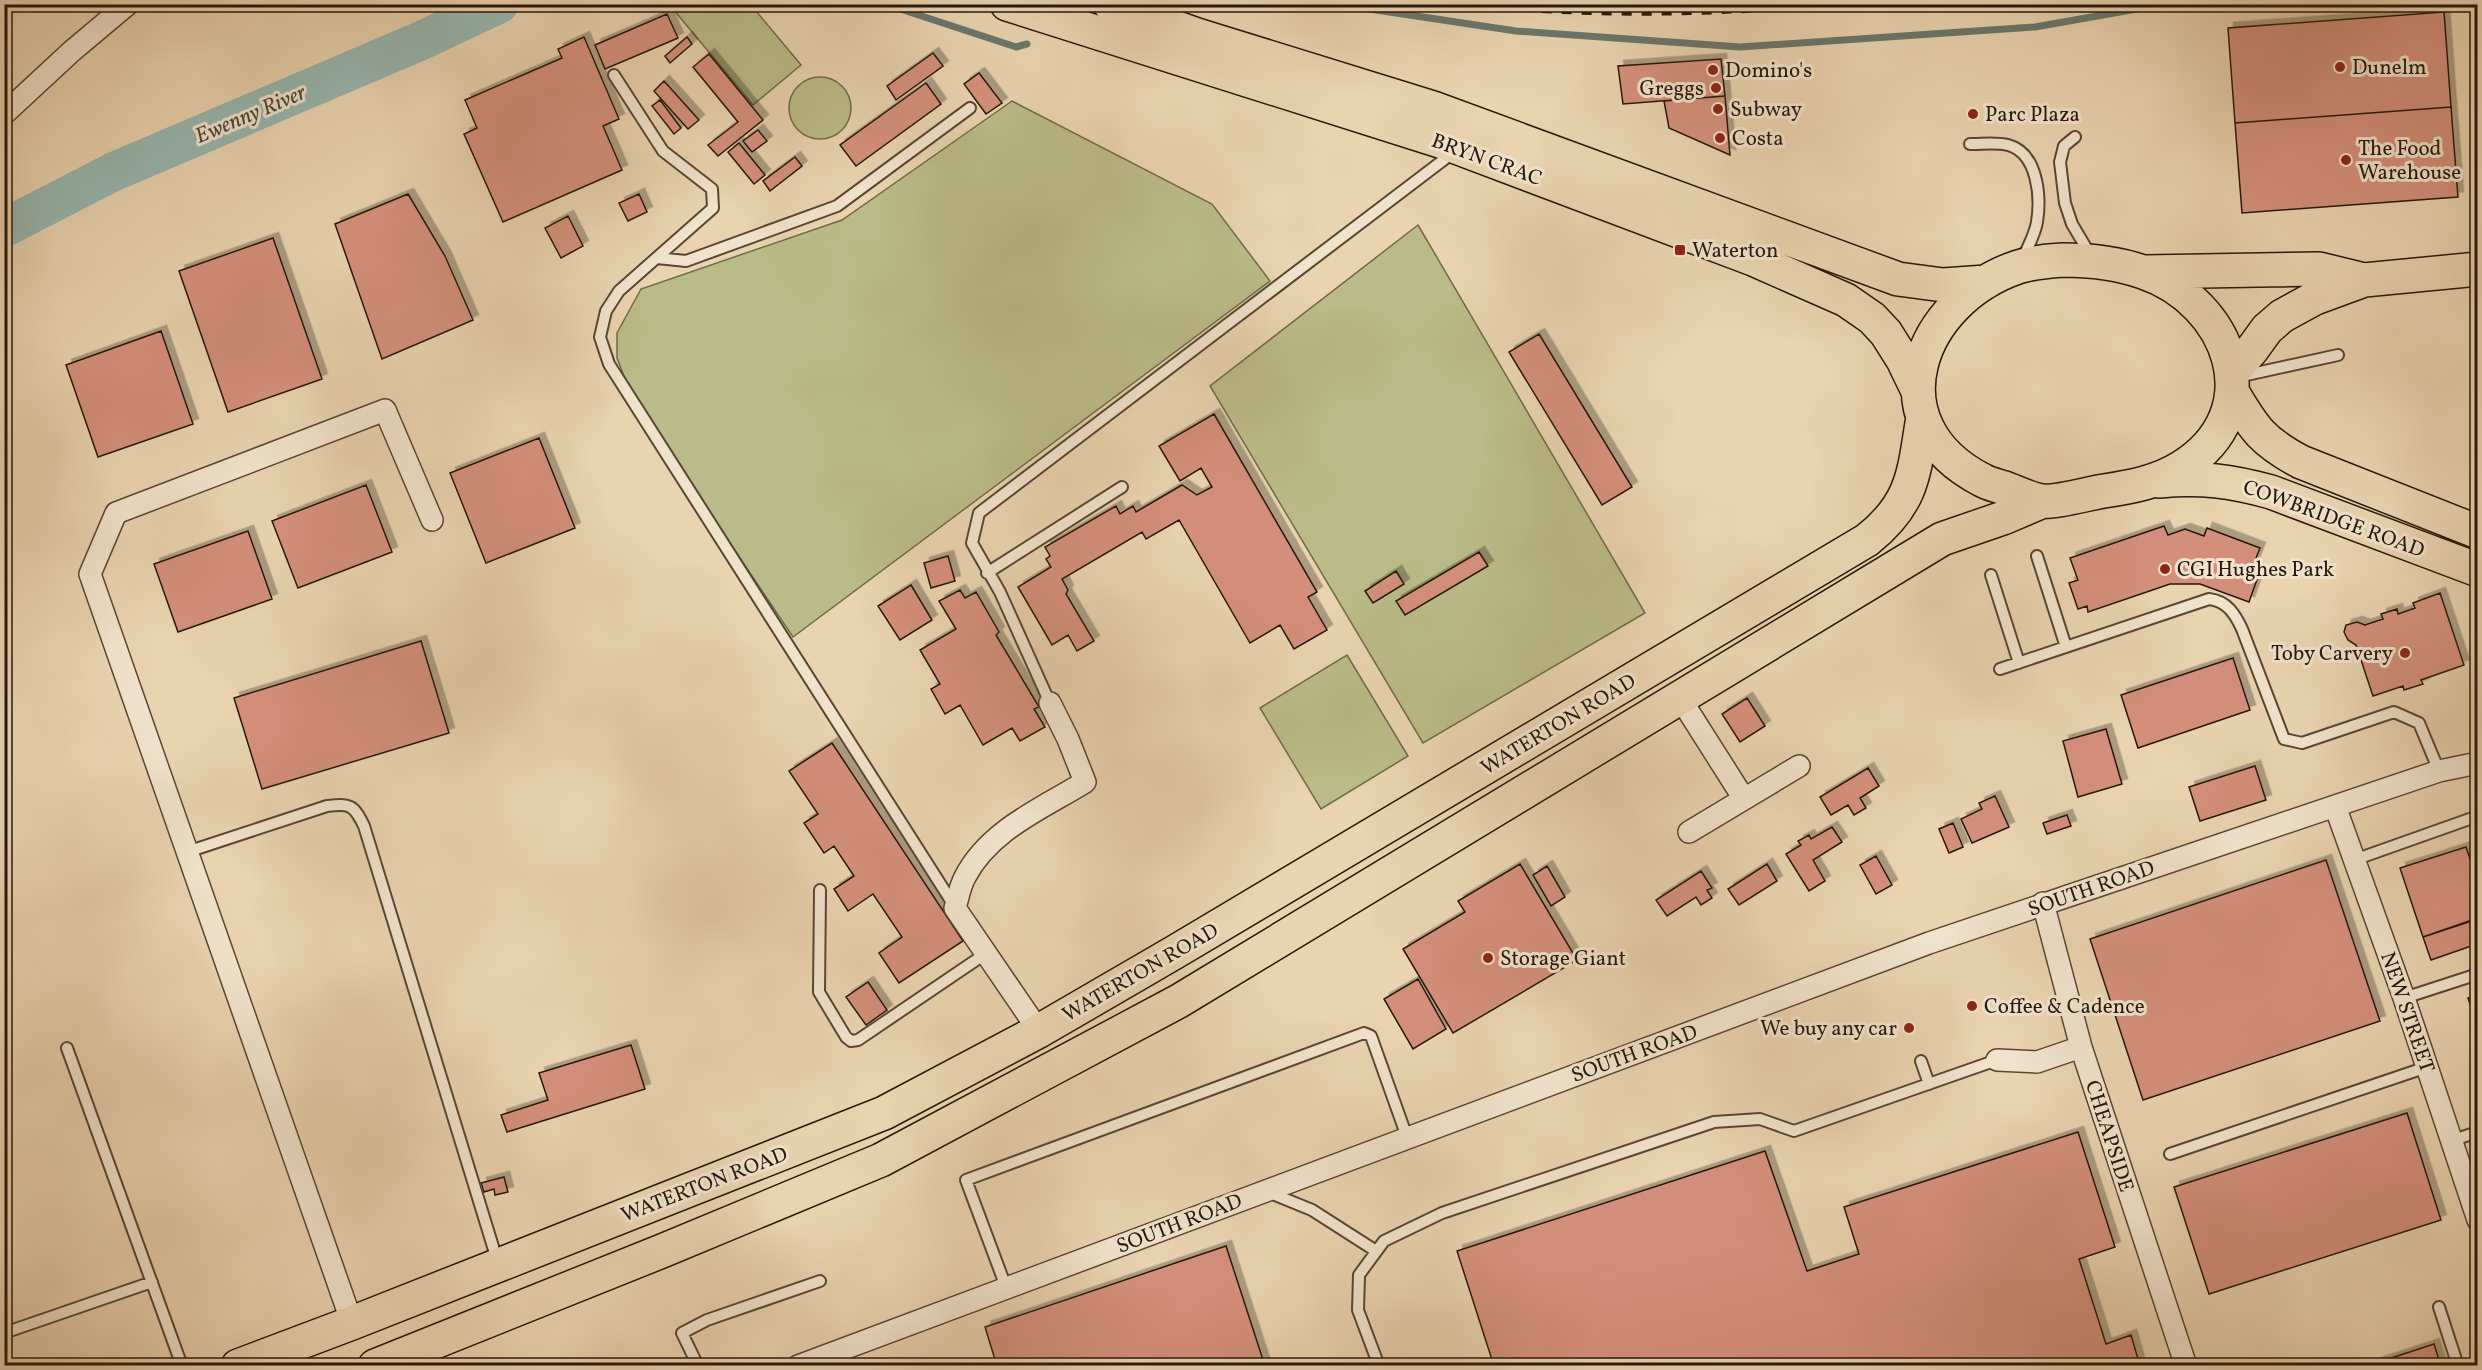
<svg xmlns="http://www.w3.org/2000/svg" width="2482" height="1370" font-family="Vollkorn,serif">
  <defs>
    <filter id="shadow"><feDropShadow dx="5.5" dy="-5.5" stdDeviation="0" flood-color="#0004"/></filter>
  </defs>
  <rect width="100%" height="100%" fill="#e9d3b0"/>
  <filter id="stains"><feTurbulence type="fractalNoise" baseFrequency=".00333" numOctaves="4"/><feColorMatrix values="0 0 0 0 .2 0 0 0 0 .09 0 0 0 0 .02 0 0 0 .5 -.17"/></filter>
  <radialGradient id="worn" r=".72"><stop offset=".6" stop-color="#630" stop-opacity="0"/><stop offset="1" stop-color="#630" stop-opacity=".3"/></radialGradient>
  <path fill="#babb88" stroke="#706a4a" stroke-width="1.5" d="M679,4l72,1 50,60 -48,40 -80,-96z
    M789 108a31 31 0 1 1 62 0a31 31 0 1 1-62 0Z
    M1012,101l200,103 58,77 -477,356 -160,-238 -16,-41v-25l24,-44 201,-69z
    M1418,225l227,388 -222,130 -213,-357z
    M1347,655l61,101 -87,53 -61,-101z"/>
  <g fill="none" stroke-linecap="round" stroke-linejoin="round">
    <path stroke="#6a776d" stroke-width="7" d="M885,4l131,43 11,-3
      M1336,4l180,27 224,16 295,-20 130,-23"/>
    <path stroke="#97b7af" stroke-width="39" d="M4,228l109,-56 305,-130 81,-38"/>
  </g>
  <path fill="#d48f7c" stroke="#27180b" stroke-width="1.5" filter="url(#shadow)" d="M2444,12l7,95 -216,16 -7,-95z
    M667,14l11,24 -73,31 -10,-24z
    M584,37l35,82 -16,7 19,44 -119,52 -39,-88 13,-6 -12,-28 97,-42 -4,-9z
    M687,37l5,7 -22,19 -5,-7z
    M933,53l10,13 -47,34 -9,-14z
    M709,54l54,66 -45,36 -10,-11 30,-23 -45,-55z
    M1721,59l4,37 -102,8 -5,-38z
    M979,73l23,30 -16,11 -22,-30z
    M664,81l35,39 -11,9 -34,-38z
    M926,83l15,21 -85,62 -16,-21z
    M1725,96l5,59 -61,-27 -5,-27z
    M660,100l21,28 -7,6 -22,-28z
    M2451,107l7,90 -216,16 -7,-90z
    M758,130l9,11 -15,11 -9,-11z
    M739,143l26,32 -11,9 -26,-32z
    M795,157l7,9 -32,25 -7,-10z
    M408,194l37,62 28,64 -91,39 -47,-135z
    M639,194l8,18 -19,9 -9,-18z
    M568,216l15,30 -22,12 -16,-30z
    M273,238l49,141 -94,33 -49,-141z
    M161,331l32,93 -95,33 -32,-92z
    M1539,334l93,153 -30,18 -93,-153z
    M1214,414l103,178 -9,5 19,33 -33,19 -14,-24 -30,18 -71,-123 -33,19 -4,-7 -80,47 6,11 -2,4 28,47 -17,10 -9,-16 -16,10 -34,-58 33,-20 -5,-8 4,-3 -5,-9 71,-41 4,8 13,-8 3,6 46,-27 15,10 15,-8 -11,-19 -21,13 -21,-35z
    M2472,416h6v50h-3z
    M539,438l36,90 -89,35 -36,-90z
    M366,485l26,67 -94,36 -26,-67z
    M2164,526l4,9 17,-6 19,7 3,-8 53,20 -8,20 8,3 -11,31 -49,-18h-30l-82,28 -1,-6 -9,3 -9,-26 9,-3 -8,-22z
    M248,531l24,68 -94,33 -24,-68z
    M1479,552l9,14 -83,49 -9,-14z
    M948,556l7,25 -24,7 -7,-25z
    M1396,571l8,13 -31,19 -8,-12z
    M911,585l21,35 -32,20 -22,-34z
    M960,590l5,8 11,-6 23,40 -3,3 43,72 -5,2 11,18 -25,14 -8,-13 -29,17 -23,-40 -15,9 -14,-25 9,-5 -20,-34 36,-21 -17,-28z
    M2440,593l24,72 -43,15 2,4 -19,6 -1,-4 -30,10 -17,-51 -8,-5 -4,-8 2,-7 11,-3 8,3 18,-6 -2,-5 16,-5 1,5 17,-6 -2,-5z
    M421,641l28,92 -187,56 -28,-91z
    M2233,658l17,52 -112,38 -17,-53z
    M1747,698l18,28 -25,16 -18,-28z
    M2106,729l16,55 -44,13 -15,-56z
    M832,743l131,198 -64,42 -20,-30 23,-16 -29,-43 -25,17 -14,-22 20,-13 -20,-30 -10,7 -20,-30 14,-9 -29,-43z
    M2255,766l11,34 -66,21 -11,-34z
    M1868,768l11,18 -19,12 6,10 -12,7 -6,-10 -17,10 -11,-18z
    M1995,796l14,31 -37,16 -11,-24 21,-10 -3,-6z
    M2067,815l4,11 -24,8 -4,-11z
    M1953,823l10,24 -14,6 -10,-24z
    M1832,827l10,15 -29,18 12,21 -16,10 -23,-37 15,-9 -3,-4 11,-6 2,4z
    M2466,847l12,36v36l-55,18 -23,-69z
    M1876,856l16,29 -16,9 -16,-29z
    M2326,860l54,161 -237,79 -53,-161z
    M1520,864l57,96 -124,73 -50,-84 62,-37 -7,-11z
    M1767,864l10,17 -38,24 -11,-16z
    M1547,866l18,31 -14,9 -18,-31z
    M1701,871l11,17 -5,2 5,8 -11,7 -5,-8 -29,19 -11,-16z
    M2469,921l8,23 -46,16 -8,-23z
    M1418,979l28,50 -33,20 -29,-50z
    M868,982l19,28 -21,15 -20,-28z
    M2478,995v33l-10,-30z
    M631,1045l14,44 -138,43 -6,-17 47,-15 -9,-27z
    M2407,1113l34,107 -232,74 -35,-107z
    M2078,1132l37,115 -36,12 27,85 25,-9 9,31h-646l-37,-115 308,-100 42,120 52,-17 -15,-47z
    M504,1177l4,15 -13,3 -1,-6 -10,3 -3,-9z
    M1226,1246l39,120h-268l-12,-39z
    M2434,1344l7,22h-74z"/>
  <g fill="none" stroke-linecap="round" stroke-linejoin="round">
    <g stroke="#584734" stroke-width="14">
      <path id="lane" d="M614,75l49,76 49,38 1,19 -94,83 -13,20 -6,26 9,27 346,543
        M2075,137l-11,9 -4,16 5,41 7,21 19,32
        M1970,144c12,0 27,-2 38,1 30,8 33,52 29,77 -2,13 -10,26 -15,39
        M657,258l29,3 151,-55 133,-98
        M2242,376l96,-21
        M2037,556l29,91
        M987,573l135,-86
        M1991,575l28,88
        M2000,669l209,-70c18,2 26,15 33,30l42,110 18,4 92,-31 25,11 20,48
        M1050,703l-50,-111 -28,-49 7,-30 475,-361
        M187,852l140,-46c23,-3 27,-1 37,20l134,437
        M2354,860l124,-44
        M820,890l-1,102 27,45 5,4 7,-1 127,-86
        M2404,998l74,-24
        M67,1048l115,318
        M1921,1061l8,23
        M2453,1140l25,-8
        M2170,1154l257,-87
        M1268,1192l44,18 64,41
        M1006,1287l-40,-107 398,-147 7,3 36,101
        M2439,1307l19,59
        M4,1333l148,-51
        M698,1366l-16,-33 25,-13 113,-39
        M1379,1366l-21,-56 1,-35 25,-34 58,-28 272,-91 46,-3 34,12 203,-71"/>
    </g>
    <g stroke="#584734" stroke-width="24">
      <path id="street" d="M4,114l68,-63 56,-47
        M1680,698l64,101 -55,33
        M1744,799l55,-33
        M2335,806l69,192 74,222
        M2043,903l38,144 105,319
        M1039,1031l-84,-123c3,-10 5,-22 10,-31 24,-47 78,-69 120,-95l-17,-43 -18,-36
        M1997,1060l40,2 44,-15
        M352,1323l-262,-749 26,-61 269,-103 47,110
        M798,1366l1131,-423 510,-172 39,-8"/>
    </g>
    <g stroke="#27180b" stroke-width="36">
      <path id="primary" d="M1007,4l433,137 313,118 93,41 26,18 14,15 17,27 15,31
        M1110,4l87,31 236,73 465,171 45,6 43,-3
        M2063,260c27,0 54,3 80,12 88,30 128,139 39,195 -24,15 -51,20 -78,24 -14,2 -50,12 -62,10 -12,-2 -24,-8 -35,-12 -8,-3 -18,-5 -25,-9 -110,-57 -64,-179 36,-213 15,-5 30,-6 45,-7z
        M2145,272l174,-3 45,11
        M2233,371l18,-20 16,-22 15,-13 33,-18 49,-18 114,-11
        M2233,393c21,36 30,49 68,69l177,70
        M2159,481c42,-4 72,0 112,11l207,78
        M238,1366l114,-43 532,-210 155,-82 136,-79 692,-412c47,-37 47,-68 56,-123
        M375,1366l287,-115 219,-91 298,-159 763,-462 61,-21 40,-17"/>
    </g>
    <use href="#lane" stroke="#f1e2cc" stroke-width="10"/>
    <use href="#street" stroke="#f1e2cc" stroke-width="21"/>
    <use href="#primary" stroke="#e9d3b0" stroke-width="33"/>
    <path stroke="#27180b" stroke-width="4.5" stroke-dasharray="10 10" stroke-linecap="butt" d="M1462,4c127,14 254,11 380,0"/>
  </g>
  <g fill="#8f2418" stroke="#f1e2cc" stroke-width="2">
    <circle cx="2340" cy="67" r="6"/>
    <circle cx="1713" cy="70" r="6"/>
    <circle cx="1716" cy="88" r="6"/>
    <circle cx="1718" cy="109" r="6"/>
    <circle cx="1973" cy="114" r="6"/>
    <circle cx="1720" cy="138" r="6"/>
    <circle cx="2346" cy="160" r="6"/>
    <rect x="1674" y="244" width="12" height="12" rx="3"/>
    <circle cx="2165" cy="569" r="6"/>
    <circle cx="2405" cy="653" r="6"/>
    <circle cx="1488" cy="958" r="6"/>
    <circle cx="1972" cy="1006" r="6"/>
    <circle cx="1909" cy="1028" r="6"/>
  </g>
  <g text-anchor="middle" stroke-width="6" stroke-linejoin="round" paint-order="stroke">
    <g font-size="21" fill="#27180b" stroke="#f1e2cc" text-anchor="start">
      <text x="2352" y="74">Dunelm</text>
      <text x="1725" y="77">Domino's</text>
      <text x="1704" y="95" text-anchor="end">Greggs</text>
      <text x="1730" y="116">Subway</text>
      <text x="1985" y="121">Parc Plaza</text>
      <text x="1732" y="145">Costa</text>
      <text x="2358" y="155">The Food<tspan x="2358" dy="24">Warehouse</tspan></text>
      <text x="1692" y="257">Waterton</text>
      <text x="2177" y="576">CGI Hughes Park</text>
      <text x="2393" y="660" text-anchor="end">Toby Carvery</text>
      <text x="1500" y="965">Storage Giant</text>
      <text x="1984" y="1013">Coffee &amp; Cadence</text>
      <text x="1897" y="1035" text-anchor="end">We buy any car</text>
    </g>
    <g font-size="21" fill="#27180b" stroke="#f1e2cc">
      <text transform="translate(1487 159) rotate(20)" y="7">BRYN CRAC</text>
      <text transform="translate(2334 518) rotate(20)" y="7">COWBRIDGE ROAD</text>
      <text transform="translate(1558 724) rotate(-31)" y="7">WATERTON ROAD</text>
      <text transform="translate(2091 888) rotate(-19)" y="7">SOUTH ROAD</text>
      <text transform="translate(1140 972) rotate(-30)" y="7">WATERTON ROAD</text>
      <text transform="translate(2408 1012) rotate(71)" y="7">NEW STREET</text>
      <text transform="translate(1634 1053) rotate(-20)" y="7">SOUTH ROAD</text>
      <text transform="translate(2110 1136) rotate(72)" y="7">CHEAPSIDE</text>
      <text transform="translate(704 1184) rotate(-21)" y="7">WATERTON ROAD</text>
      <text transform="translate(1179 1223) rotate(-21)" y="7">SOUTH ROAD</text>
    </g>
    <g font-size="22" font-style="italic" fill="#49483c" stroke="#f1e2cc">
      <text transform="translate(250 113) rotate(-23)" y="8">Ewenny River</text>
    </g>
  </g>
  <rect width="2482" height="1370" fill="none" stroke="#e9d3b0" stroke-width="24"/>
  <rect x="6" y="6" width="2470" height="1358" fill="none" stroke="#27180b" stroke-width="3"/>
  <rect x="12" y="12" width="2458" height="1346" fill="none" stroke="#27180b" stroke-width="1.5"/>
  <rect width="100%" height="100%" filter="url(#stains)"/>
  <rect width="100%" height="100%" fill="url(#worn)"/>
</svg>
